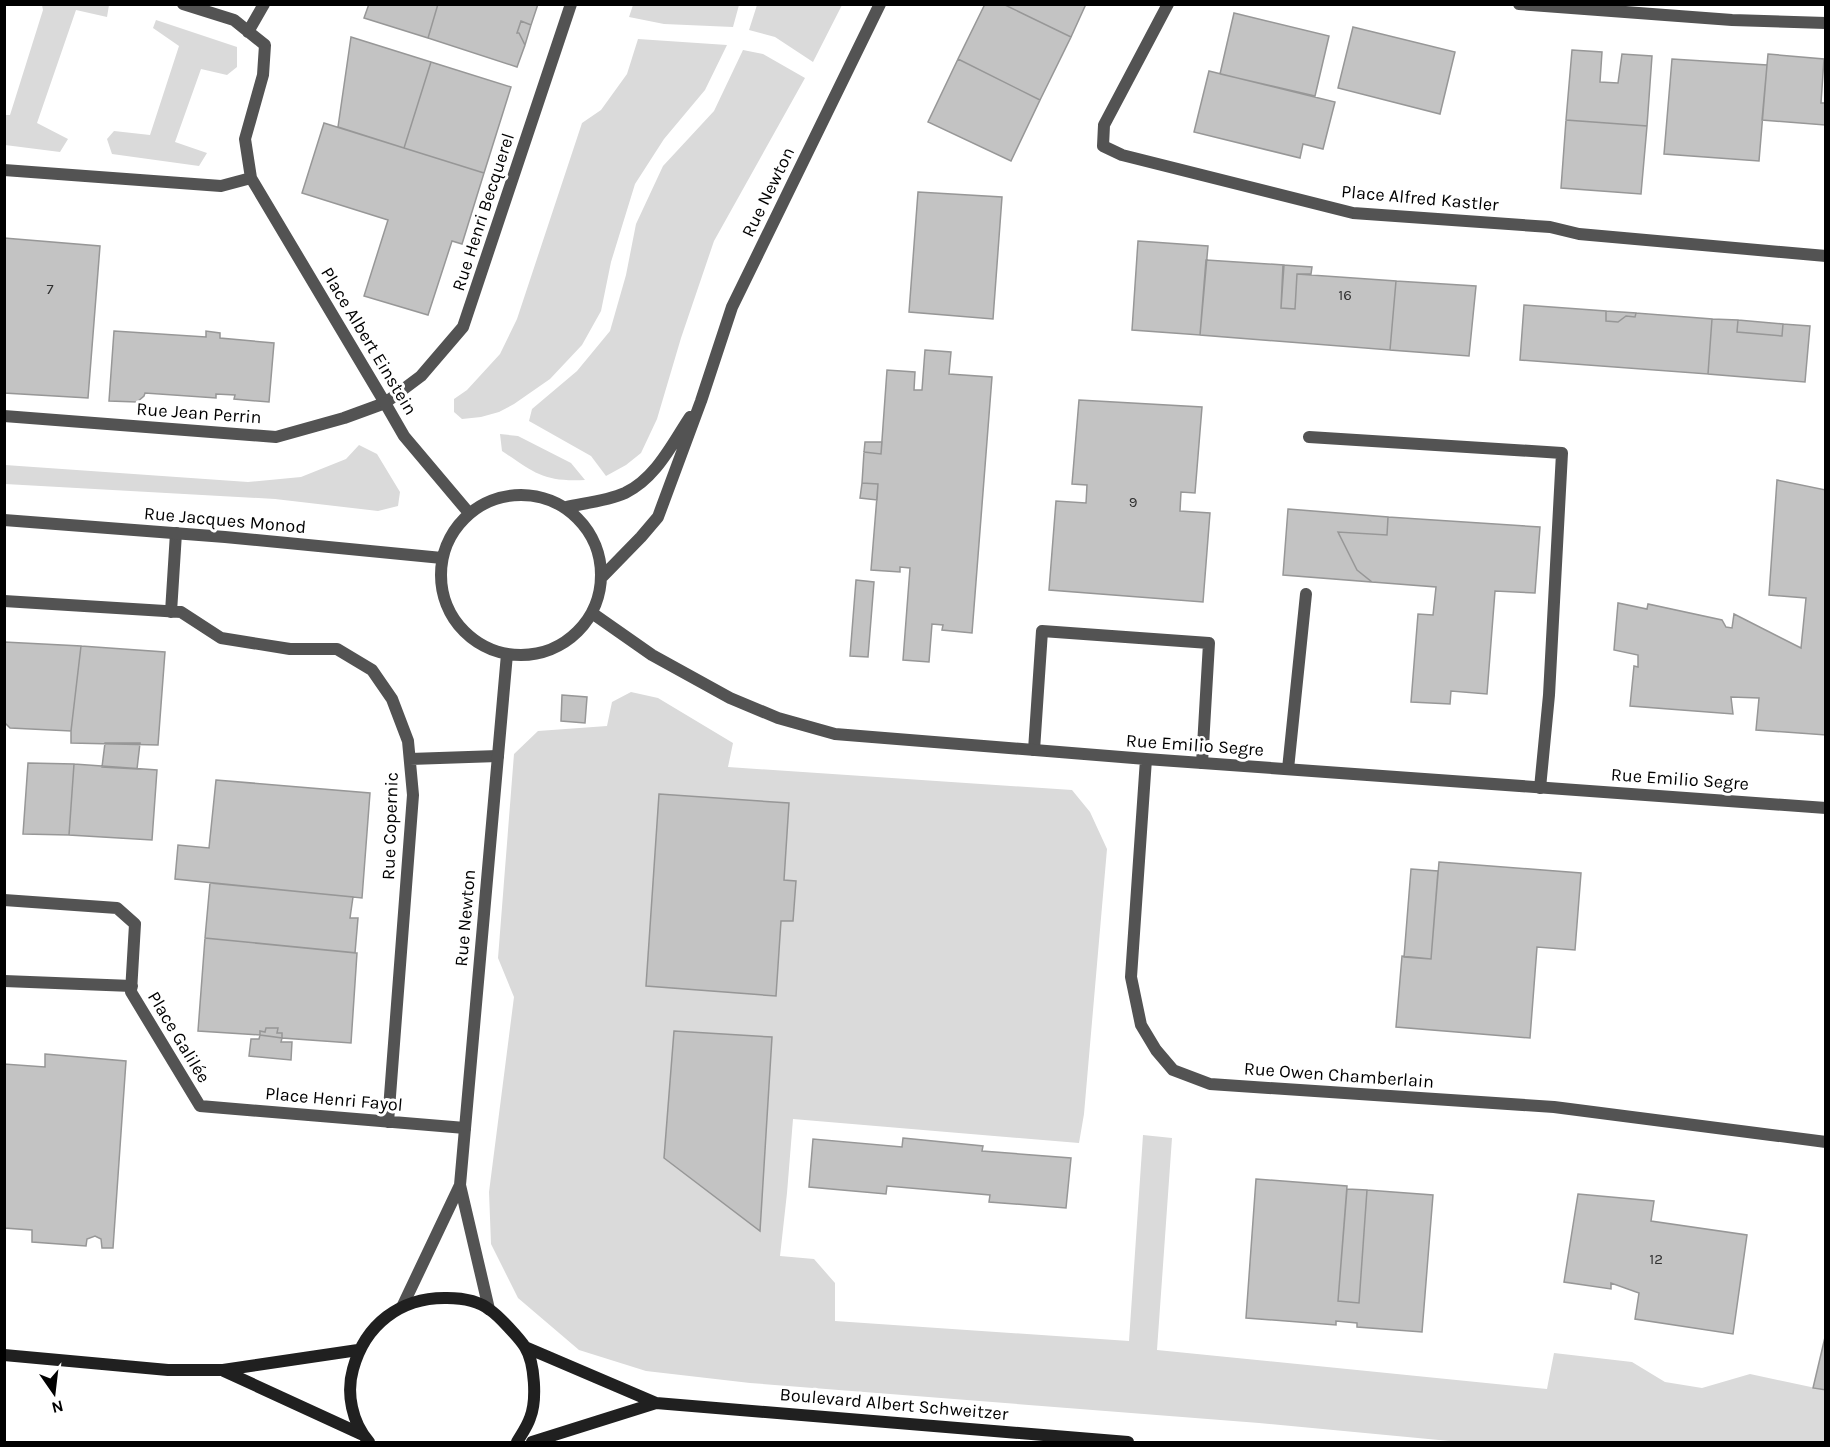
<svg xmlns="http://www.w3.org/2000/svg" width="1830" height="1447" font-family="Karla,sans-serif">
  <rect width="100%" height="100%" fill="#fff"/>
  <path fill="#dadada" d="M42,5h67l-2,12 -31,-7 -39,113 31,16 -8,13 -55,-7v-30h5l33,-105z
    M633,5v-1l106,1 -6,22 -69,-3 -35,-7z
    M757,5v-1l85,1 -29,57 -38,-25 -26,-7z
    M156,20l81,27v20l-10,8 -26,-6 -26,73 32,11 -8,13 -87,-12 -5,-15 7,-8 36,4 29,-89 -26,-18z
    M638,39l89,6 -22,45 -41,49 -29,45 -24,78 -10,49 -19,34 -32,34 -36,25 -15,8 -18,5 -19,2 -8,-7v-13l13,-9 33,-36 17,-35 65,-196 19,-13 26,-36z
    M743,50l20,4 42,24 -91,163 -33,97 -24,81 -16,34 -15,12 -20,11 -15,-20 -62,-35 3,-12 45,-38 33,-40 16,-56 10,-51 27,-58 51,-55z
    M500,434l18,2 53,27 14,17c-42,2 -50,-7 -83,-29z
    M359,445l18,9 23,38 -2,14 -20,5 -103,-12 -270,-15v-19l243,17 53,-5 45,-18z
    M631,692l27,6 75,45 -5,24 344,23 18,22 17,37 -23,265 -5,29 -286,-24 -6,74 -7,63 34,3 21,24v38l294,20 14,-206 29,3 -15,212 390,39 7,-36 78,9 33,20 37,6 48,-14 75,16v52h-365l-201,-19 -509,-40 -104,-12 -67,-21 -61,-52 -27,-54 -2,-52 25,-195 -16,-39 16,-204 24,-23 69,-5 5,-24z"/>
  <path fill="#c3c3c3" stroke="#979797" stroke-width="1.5" d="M369,4h69l-10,34 -64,-20z
    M438,4h100l-7,21 -10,-4 -4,12h2l6,12 -8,22 -89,-29z
    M985,4h18l68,33 -31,63 -82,-41z
    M1003,4h83l-15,33z
    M1234,13l95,23 -14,60 -95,-22z
    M521,21l10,4 -6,20 -6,-12h-2z
    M1353,27l102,25 -15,62 -102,-26z
    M351,37l80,25 -27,86 -66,-21z
    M1572,50l30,2 -2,30 18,1 4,-29 30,2 -5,70 -81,-6z
    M1768,54l56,5 -3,44h5l-1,22 -63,-5z
    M958,59l82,41 -29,61 -83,-39z
    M1672,59l95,6 -8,96 -95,-7z
    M431,62l80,25 -27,86 -80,-25z
    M1209,71l126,31 -12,47 -20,-5 -3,14 -106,-26z
    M1566,120l81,6 -6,68 -80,-6z
    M324,123l160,50 -22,71 -10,-3 -24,74 -64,-19 24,-76 -86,-27z
    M918,192l84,5 -9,122 -84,-7z
    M4,238l96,8 -12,152 -84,-5z
    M1138,241l70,5 -8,89 -68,-5z
    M1206,260l78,5 -3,43 14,1 2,-35 99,7 -6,69 -190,-15z
    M1283,265l29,2 -1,7h-14l-2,35 -14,-1z
    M1396,281l80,5 -7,70 -79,-6z
    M1524,305l82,6v10l12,1 8,-6 9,1 1,-4 76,6 -4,55 -188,-14z
    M1606,311l30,2 -1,4 -9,-1 -8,6 -12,-1z
    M1712,319l26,1 -1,12 45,4 1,-12 27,2 -5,56 -97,-8z
    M1738,320l45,4 -1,12 -45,-4z
    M114,331l92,6v-6l14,2v5l54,5 -5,59 -35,-3 1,-4 -19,-1v4l-71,-5 -1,3 -7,6 -28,-1z
    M925,350l26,2 -2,22 43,3 -20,256 -30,-3 1,-5 -11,-1 -3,38 -26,-2 7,-92 -10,-1v5l-29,-2 7,-86 -16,-1 2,-31 17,2 6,-84 28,2 -1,18h8z
    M1079,400l123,7 -7,86 -14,-1 -1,19 30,2 -7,89 -154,-12 7,-89 30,2 1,-18 -15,-1z
    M865,442h17l-1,12 -17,-2z
    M1777,480l49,10v245l-70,-5 3,-32 -28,-1 2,17 -103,-8 4,-40 4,1v-12l-24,-5 4,-47 29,6 1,-5 74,16 4,7 6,1 2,-14 67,34 5,-50 -37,-3z
    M862,483l16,1 -1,16 -17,-2z
    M1288,509l100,8 -1,18 -49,-3 19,38 15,12 -89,-7z
    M1388,517l152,10 -5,66 -40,-2 -8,103 -36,-3 -1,13 -39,-2 7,-88 15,1 3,-28 -64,-5 -15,-12 -19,-38 49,3z
    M856,580l18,2 -6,75 -18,-1z
    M4,642l77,4 -10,85 -61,-3 -6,-6z
    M81,646l84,6 -7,93 -87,-2v-12z
    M562,695l25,2 -2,26 -24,-2z
    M105,743h35l-3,26 -35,-2z
    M28,763l46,1 -5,71 -46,-1z
    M74,764l83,6 -5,70 -83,-5z
    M216,780l154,13 -8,105 -187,-19 3,-34 31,3z
    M659,794l130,9 -5,77 12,1 -3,40h-12l-5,75 -130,-10z
    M1439,862l142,11 -6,77 -38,-3 -7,91 -134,-11 6,-71 29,3z
    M1411,869l27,2 -7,88 -27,-2z
    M210,883l143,14 -3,21h8l-3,35 -150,-15z
    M205,938l152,15 -6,90 -69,-5v-5h-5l1,-5h-12l-1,4 -5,-1v4l-62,-4z
    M266,1028h12l-1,5h5v5l-22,-3v-4l5,1z
    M674,1031l98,6 -12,194 -96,-73z
    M260,1035l22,3 -1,4h11l-1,18 -42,-4 2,-17h8z
    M45,1054l81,7 -13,187h-11l-1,-9 -6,-3 -8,3 -1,7 -54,-4v-12l-28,-2v-164l41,3z
    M903,1138l80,8 -1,5 89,7 -5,50 -77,-6 1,-7 -103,-9 -1,8 -77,-7 4,-48 89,8z
    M1256,1179l91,7 -9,115 21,2 8,-113 66,5 -11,137 -65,-5v-4l-21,-2v4l-90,-7z
    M1347,1189l20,1 -8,113 -21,-2z
    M1578,1194l76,7 -3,20 96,14 -14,99 -98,-15 4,-26 -28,-10v6l-47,-7z
    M1826,1333v57l-13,-2z"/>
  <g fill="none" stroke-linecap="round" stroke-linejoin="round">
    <path stroke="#535353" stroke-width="12" d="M183,4l51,16 31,25 -2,30 -18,64 6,39 134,225
      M1519,4l213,16 94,3
      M248,32l16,-28
      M4,170l217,16 30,-8
      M4,416l272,21 68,-19 41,-15 36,-27 42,-49 108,-323
      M1309,437l253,16 -13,242 -9,93
      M4,601l177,11 40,26 69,11h47l35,21 20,29 16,42 5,54 -25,327
      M171,612l5,-79
      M1034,750l8,-119 167,12 -7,120
      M410,759l88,-3
      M1288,769l18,-175
      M4,900l113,8 18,16 -4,68 69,114 265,22
      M4,981l128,5"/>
    <path stroke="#535353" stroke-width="12" d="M1168,4l-64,121 -1,21 19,9 231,58 197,14 29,7 247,22
      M385,403l19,33 65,77
      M441 575a80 80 0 1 1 160 0a80 80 0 1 1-160 0Z
      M566,507c19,-4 41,-6 59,-14 31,-15 47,-49 65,-76
      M4,520l221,17 217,21
      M602,577l39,-40 17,-20 43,-116 31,-94 148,-303
      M592,613l60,42 78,43 48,20 57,16 311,25 680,49
      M1146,759l-15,218 10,48 15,25 17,20 37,14 344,23 272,35
      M403,1305l57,-120
      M489,1309l-29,-124 47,-531"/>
    <path stroke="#202020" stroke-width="12" d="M525,1347l131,56 472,39
      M4,1355l164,15h55l135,-20
      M224,1371l137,63
      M369,1442c-17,-19 -23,-49 -16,-73 12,-44 47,-72 94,-71 14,0 32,3 43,12 8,5 30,29 35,37 10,16 12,54 5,71 -3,9 -9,17 -13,24
      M532,1442l124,-39"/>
  </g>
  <g text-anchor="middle" stroke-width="6" stroke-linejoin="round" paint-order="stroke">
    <g font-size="15" fill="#313131">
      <text x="50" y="294">7</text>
      <text x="1345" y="300">16</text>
      <text x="1133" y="507">9</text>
      <text x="1656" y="1264">12</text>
    </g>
    <g font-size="18" fill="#000" stroke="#fff">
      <text transform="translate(768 192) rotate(-64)" y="6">Rue Newton</text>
      <text transform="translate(1420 198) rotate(5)" y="6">Place Alfred Kastler</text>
      <text transform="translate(483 212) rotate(-72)" y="6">Rue Henri Becquerel</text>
      <text transform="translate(369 341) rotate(59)" y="6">Place Albert Einstein</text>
      <text transform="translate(199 413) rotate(4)" y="6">Rue Jean Perrin</text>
      <text transform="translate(225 520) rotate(5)" y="6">Rue Jacques Monod</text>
      <text transform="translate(1195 745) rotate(4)" y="6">Rue Emilio Segre</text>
      <text transform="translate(1680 779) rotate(4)" y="6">Rue Emilio Segre</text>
      <text transform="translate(390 826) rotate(-88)" y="6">Rue Copernic</text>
      <text transform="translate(465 918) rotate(-85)" y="6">Rue Newton</text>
      <text transform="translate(179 1037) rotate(59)" y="6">Place Galilée</text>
      <text transform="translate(1339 1075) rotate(4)" y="6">Rue Owen Chamberlain</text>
      <text transform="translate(334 1099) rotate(5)" y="6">Place Henri Fayol</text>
      <text transform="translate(894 1404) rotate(5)" y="6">Boulevard Albert Schweitzer</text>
    </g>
  </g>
  <rect width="1830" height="1447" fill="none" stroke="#000000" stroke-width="12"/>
  <g transform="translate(54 1393) rotate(166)" stroke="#ffffff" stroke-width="4.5" paint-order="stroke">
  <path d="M0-4.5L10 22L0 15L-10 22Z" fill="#000000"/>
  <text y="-9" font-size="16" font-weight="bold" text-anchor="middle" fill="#000000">N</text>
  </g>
</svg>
